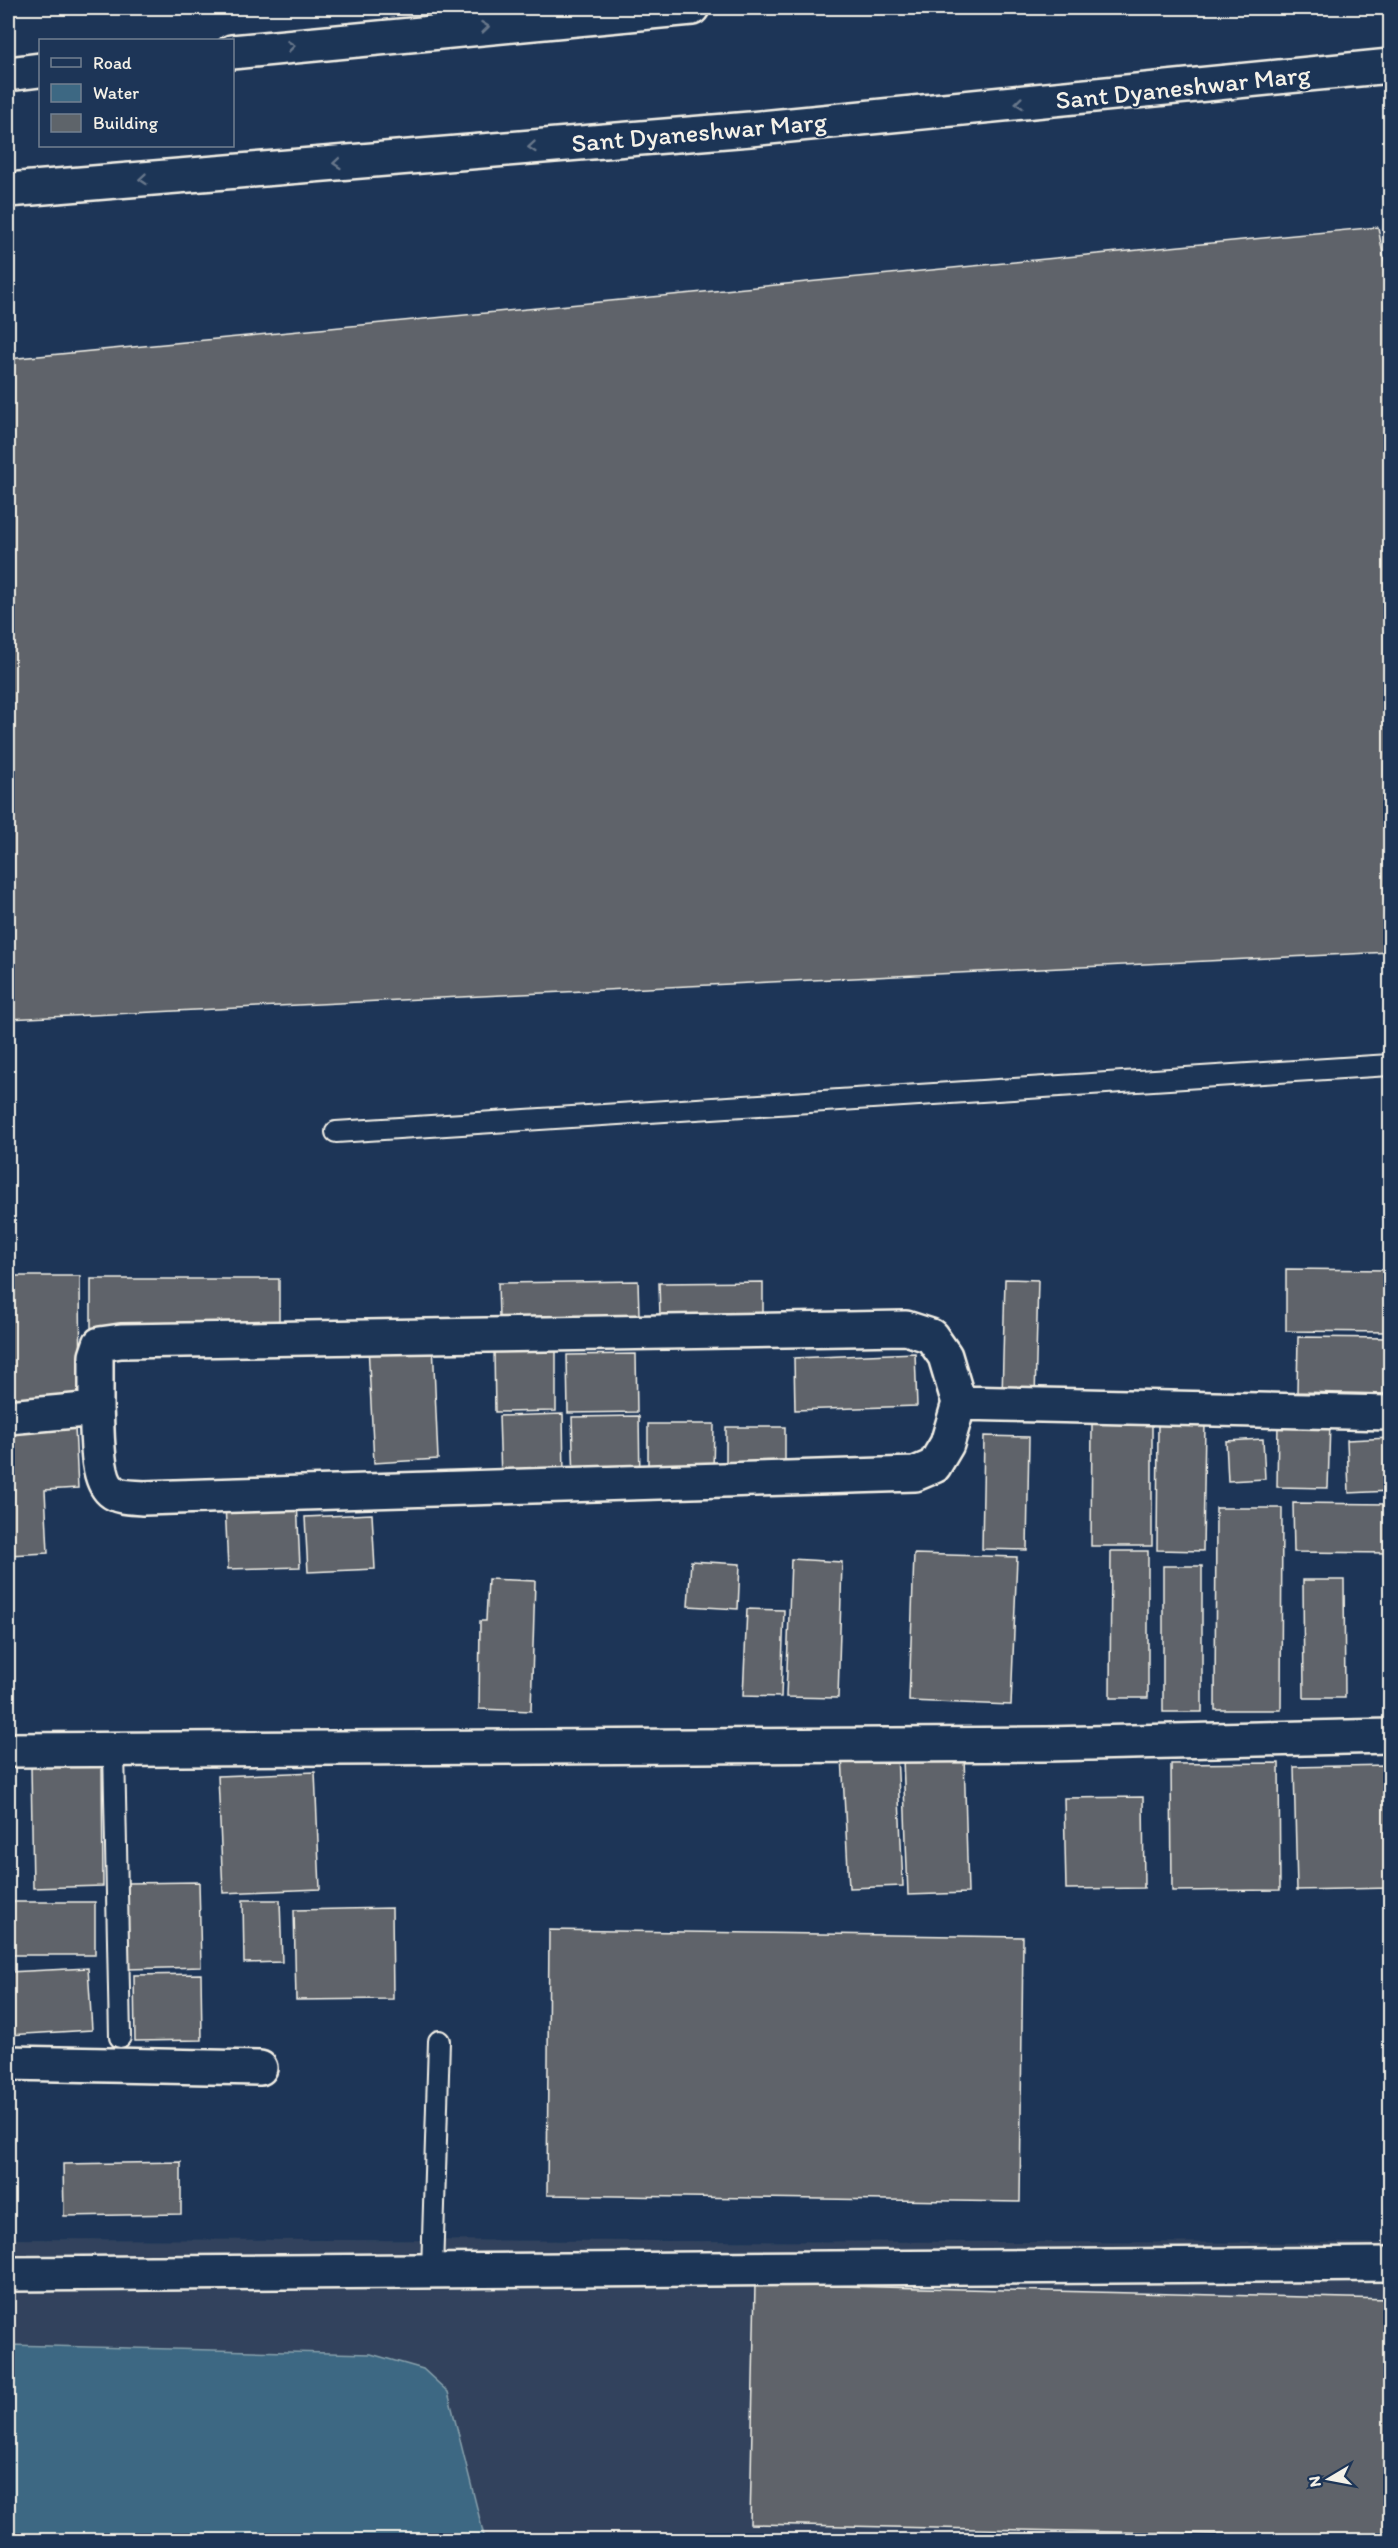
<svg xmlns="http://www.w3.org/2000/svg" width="1398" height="2548" font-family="Itim,sans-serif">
  <rect width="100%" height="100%" fill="#1d3557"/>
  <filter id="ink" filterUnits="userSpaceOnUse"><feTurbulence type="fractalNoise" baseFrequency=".0167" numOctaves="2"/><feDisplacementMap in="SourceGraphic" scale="12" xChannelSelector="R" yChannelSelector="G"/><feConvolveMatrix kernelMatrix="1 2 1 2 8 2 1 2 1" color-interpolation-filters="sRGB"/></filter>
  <g filter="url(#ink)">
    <path fill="#30435d" d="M8,2239l1382,4v297h-1382z"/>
    <path fill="#3d6883" stroke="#869fab" stroke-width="1.5" d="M8,2345l363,9 52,15 25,23 37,148h-477z"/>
    <path fill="#5e646a" stroke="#f4f1e8" stroke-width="1.5" d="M1378,227l12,65v660l-1382,67v-660z
      M1286,1269l104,1v62l-104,-1z
      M8,1276h72l1,130h-73z
      M91,1279h188v50l-188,-1z
      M1005,1279l33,1 -3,118 -33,-1z
      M638,1281l1,34 -140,3 -1,-35z
      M763,1282v33l-103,1 -1,-33z
      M1298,1337l92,1v56l-93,-2z
      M433,1343l5,116 -64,4 -6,-118z
      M556,1348v63l-61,1 -1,-63z
      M915,1353l2,53 -122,4 -1,-52z
      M636,1354l1,58 -69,1 -1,-58z
      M563,1414l1,63 -63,2 -2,-63z
      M639,1416l1,65 -66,1 -2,-65z
      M1278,1422l52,1 -2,65 -51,-1z
      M1158,1423h47l-2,128 -46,-1z
      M648,1424h66l-1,50h-65z
      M1092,1424l60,1v121h-61z
      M75,1427l3,61 -33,2 3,63 -40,2v-126z
      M726,1427h59v48h-59z
      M984,1436l45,1 -2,113 -45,-1z
      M1390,1438v53l-41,2 -2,-53z
      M1263,1439l2,40 -37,2 -2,-40z
      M297,1500l3,67 -72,2 -3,-66z
      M1293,1503l97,1v49l-96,-1z
      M1216,1508h66l-1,202h-66z
      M372,1514l3,55 -67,3 -3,-55z
      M1111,1551h37v147h-38z
      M914,1554l103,3 -6,148 -102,-4z
      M791,1559l51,3 -4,136 -52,-1z
      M691,1561l49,3 -2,45 -50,-3z
      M1163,1566h39v146h-39z
      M8,1578l4,64h-4z
      M488,1579l47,2 -4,130 -52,-2 1,-88h6z
      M1303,1580h41l1,118h-41z
      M747,1609l37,1 -3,87 -38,-1z
      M897,1754l6,132 -54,2 -7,-132z
      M964,1756l4,137 -60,2 -5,-137z
      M1279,1763l1,127 -108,1 -1,-127z
      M1387,1765l3,123 -93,2 -3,-123z
      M102,1766l1,120 -70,2 -2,-121z
      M315,1772l5,117 -97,4 -5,-117z
      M1143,1797l1,91 -78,1 -2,-91z
      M199,1882l2,85 -73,2 -2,-86z
      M243,1900h37l2,62 -38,1z
      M8,1902h87v53h-87z
      M392,1908l1,91 -97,1 -2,-90z
      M549,1930l474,7 -3,265 -473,-7z
      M88,1968l4,62 -84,5v-63z
      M201,1974l1,66 -67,1 -1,-66z
      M181,2162v52l-117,2 -1,-52z
      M755,2284l635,15v239l-640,-14z"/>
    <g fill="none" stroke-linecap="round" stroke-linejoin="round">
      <g stroke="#f4f1e8" stroke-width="24">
        <path id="lane" d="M336,1132l1054,-67
          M114,1750l6,287
          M432,2271l7,-230"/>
      </g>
      <g stroke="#f4f1e8" stroke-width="38">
        <path id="street" d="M959,1403l431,10
          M8,1417l88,-8c2,21 -1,68 15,82 8,7 22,6 32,7l772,-24 19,-8 13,-22 12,-41 -14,-47 -14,-20 -25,-8 -785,13 -21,3 -4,12v53
          M8,1750l1039,-6 343,-8
          M8,2063l252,5
          M8,2274l1382,-10"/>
      </g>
      <g stroke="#f4f1e8" stroke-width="38">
        <path id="primary" d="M232,52l460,-44
          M8,74l32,-4
          M8,190l742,-61 640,-63"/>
      </g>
      <use href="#lane" stroke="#1d3557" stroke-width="20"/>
      <use href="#street" stroke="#1d3557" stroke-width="33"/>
      <use href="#primary" stroke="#1d3557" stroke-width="33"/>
    </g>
    <defs><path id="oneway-chevron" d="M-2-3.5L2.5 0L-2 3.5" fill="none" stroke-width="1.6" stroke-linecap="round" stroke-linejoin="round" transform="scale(1.5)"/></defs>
    <g stroke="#68778a">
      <use href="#oneway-chevron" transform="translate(485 27) rotate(-6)"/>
      <use href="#oneway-chevron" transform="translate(291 46) rotate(-6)"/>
      <use href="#oneway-chevron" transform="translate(1019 103) rotate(174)"/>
      <use href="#oneway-chevron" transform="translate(532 147) rotate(175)"/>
      <use href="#oneway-chevron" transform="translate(337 163) rotate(175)"/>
      <use href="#oneway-chevron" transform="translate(143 179) rotate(175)"/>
    </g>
  </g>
  <g text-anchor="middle" stroke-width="4.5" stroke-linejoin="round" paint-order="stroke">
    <g font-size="26" fill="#f4f1e8" stroke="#1d3557">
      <text transform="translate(1183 87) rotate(-6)" y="9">Sant Dyaneshwar Marg</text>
      <text transform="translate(699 132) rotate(-5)" y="9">Sant Dyaneshwar Marg</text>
    </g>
  </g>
  <rect width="1398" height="2548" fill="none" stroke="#1d3557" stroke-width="30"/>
  <rect x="15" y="15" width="1368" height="2518" fill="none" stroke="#f4f1e8" stroke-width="2" filter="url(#ink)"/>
  <rect x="39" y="39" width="195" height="108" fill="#1d3557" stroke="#738091" stroke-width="1.5"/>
  <rect x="51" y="58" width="30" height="9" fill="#1d3557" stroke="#738091" stroke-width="1.5"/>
  <text x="93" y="69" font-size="18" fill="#f4f1e8">Road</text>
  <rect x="51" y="84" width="30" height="18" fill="#3d6883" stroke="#738091" stroke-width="1.5"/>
  <text x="93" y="99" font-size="18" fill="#f4f1e8">Water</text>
  <rect x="51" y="114" width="30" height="18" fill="#5e646a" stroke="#738091" stroke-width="1.5"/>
  <text x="93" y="129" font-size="18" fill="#f4f1e8">Building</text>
  <g transform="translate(1329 2479) rotate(260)" stroke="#1d3557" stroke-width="4.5" paint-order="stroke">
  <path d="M0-4.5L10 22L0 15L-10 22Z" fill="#f4f1e8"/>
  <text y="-9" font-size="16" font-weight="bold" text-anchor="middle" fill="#f4f1e8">N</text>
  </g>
</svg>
